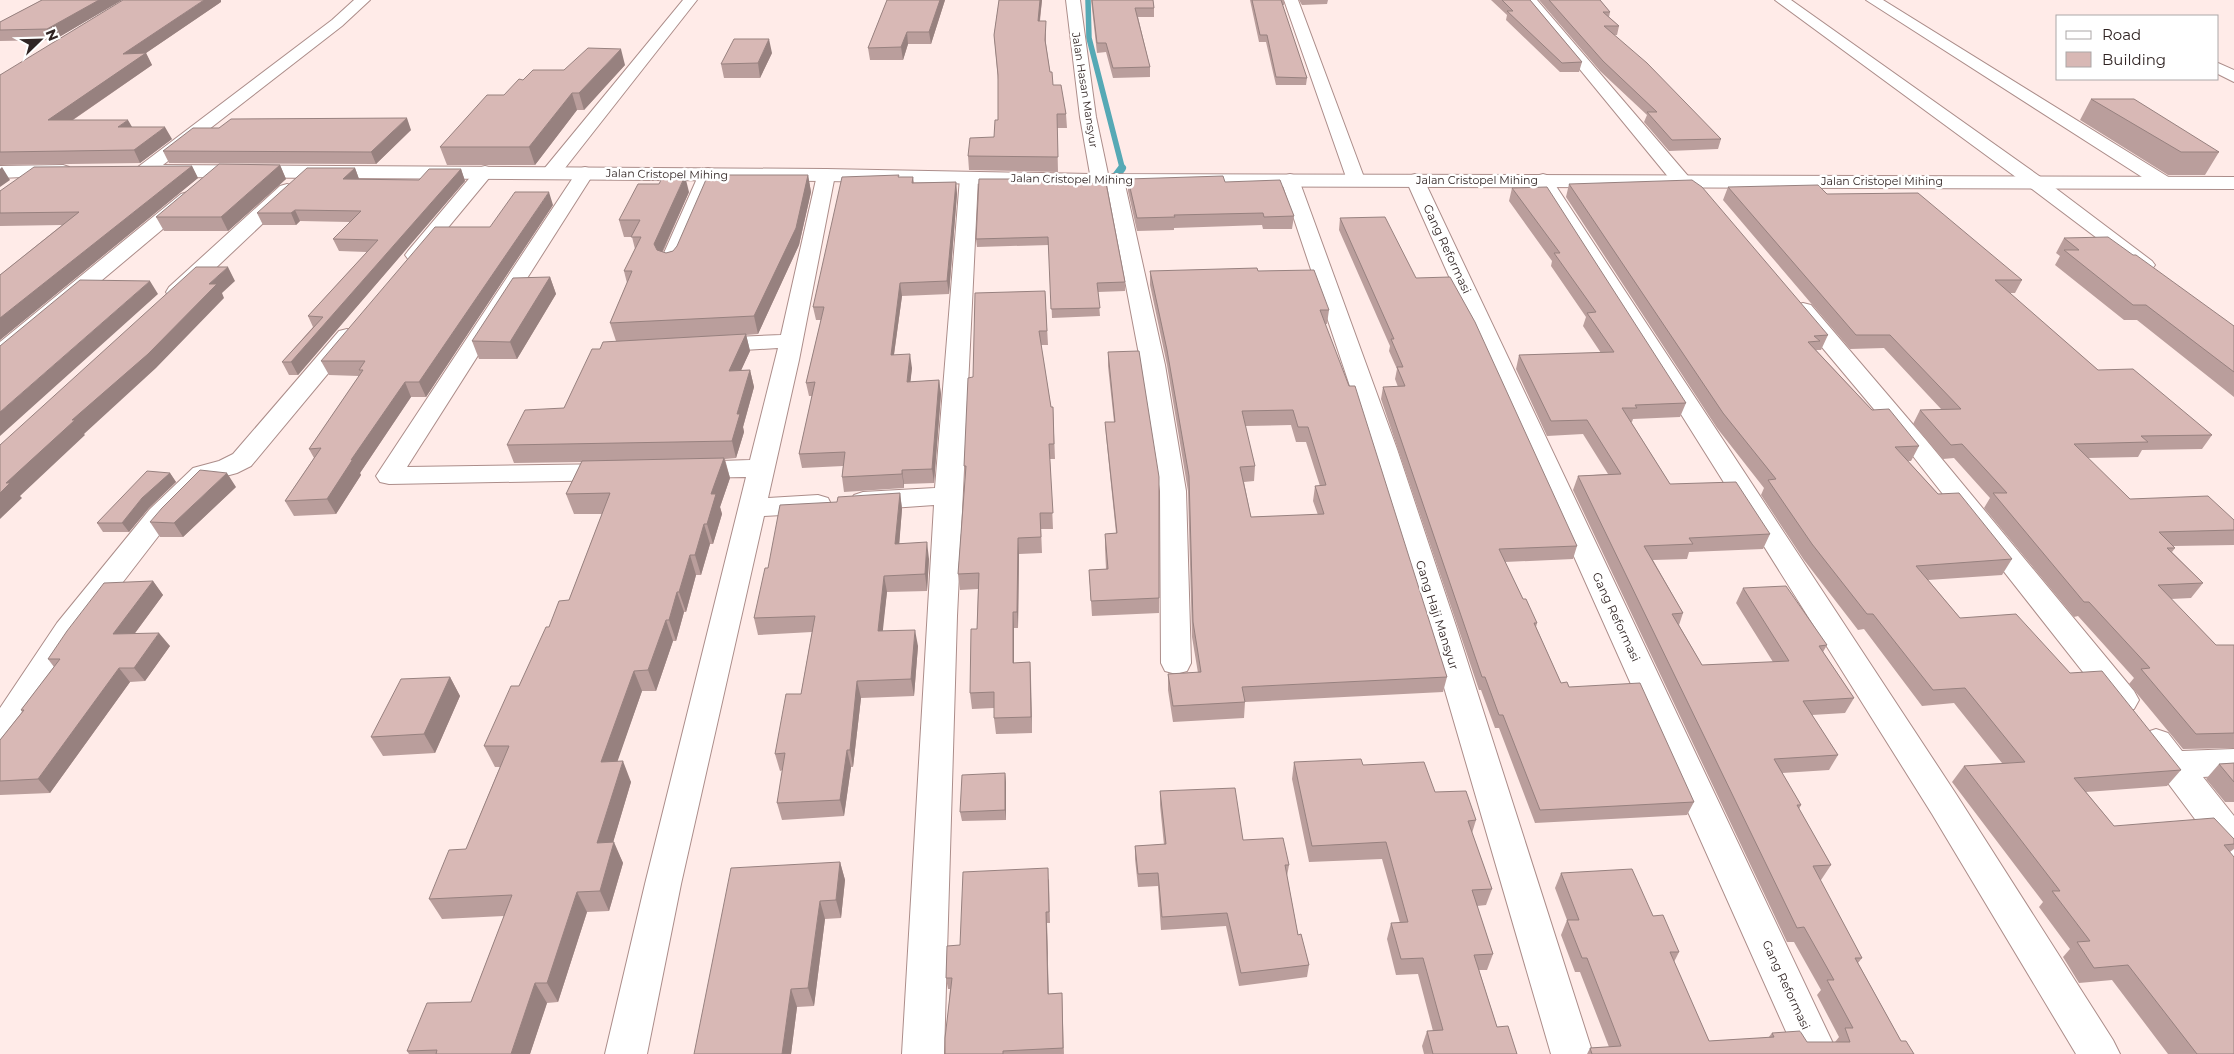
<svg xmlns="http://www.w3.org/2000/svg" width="2234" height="1054" font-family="Montserrat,sans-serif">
  <rect width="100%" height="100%" fill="#ffebe8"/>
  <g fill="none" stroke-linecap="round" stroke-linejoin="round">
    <path stroke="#56a9b5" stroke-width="5.5" d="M1088,0l1,38 33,129 -1,2"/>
    <path stroke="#56a9b5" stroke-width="8" d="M1116,176l6,-8"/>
    <g stroke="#ac8d8a" stroke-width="2">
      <path id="street" d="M354,0h16l-28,26 -192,149 -6,2 -6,-2 -3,-4 3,-4 194,-147z
        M683,0h14l-139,177 -7,2 -7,-2 -2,-4 2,-4z
        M1284,0h14l67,180 -2,4 -7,2 -7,-2 -2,-4z
        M1523,0h14l151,176 2,4 -2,4 -7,2 -7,-2z
        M1775,0h16l251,178 110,83 3,4 -3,4 -7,2 -7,-2 -110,-83z
        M1866,0h17l287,178 2,4 -2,4 -7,2 -7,-2z
        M2218,63l16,7v12l-16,-8z
        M485,166l7,2 2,4 -72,87 -7,2 -7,-2 -3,-4 3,-4 70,-83z
        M585,167l7,2 2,4 -187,294 208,-3 9,2 4,6 -4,6 -9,2 -226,4 -9,-2 -4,-6 200,-303 2,-4z
        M708,168l7,2 2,4 -37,88 -3,4 -7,2 -7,-2 -3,-4 39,-88 2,-4z
        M826,169l7,2 2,4 -36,185 -31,138 50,-3 10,3 3,6 -3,6 -10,3 -54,3 -83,368 -34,170h-42l40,-170 101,-407 -55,1 -9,-2 -4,-6 4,-6 9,-2 59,-2 28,-112 -67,4 -8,-2 -3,-5 3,-5 8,-2 70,-3 36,-160 2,-4z
        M969,172l7,2 2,4 -21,438 -13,438h-42l32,-549 -71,5 -9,-3 -4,-6 4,-6 9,-3 72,-4 25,-310 2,-4z
        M1115,174l7,2 2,4 41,185 21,126 5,172 -4,8 -11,3 -11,-3 -4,-8 -1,-172 -19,-126 -35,-185 2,-4z
        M1290,174l7,2 2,4 98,269 60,180 136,425h-42l-124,-425 -56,-180 -90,-269 2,-4z
        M1415,174l7,2 2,4 414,874h-42l-390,-874 2,-4z
        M1543,174l7,2 2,4 404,614 157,246 7,14h-44l-144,-240 -398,-634 2,-4z
        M287,184l7,2 2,4 -2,4 -109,103 -8,1 -8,-1 -3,-5 3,-5 111,-101z
        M188,192l7,2 3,4 -3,4 -187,157 -8,2v-19l181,-148z
        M1803,303l8,2 116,136 207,250 5,9 -5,9 -11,3 -11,-3 -203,-258 -114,-136 -3,-5 3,-5z
        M347,329l8,2 3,5 -3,5 -104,125 -14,7 -26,7 -41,41 -91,118 -67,104 -12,4v-39l57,-85 93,-114 43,-41 26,-7 14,-7 106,-123z
        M2156,729l12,4 14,18 52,-2v26l-31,2 31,39v42l-13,-4 -77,-103 -5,-9 5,-9z"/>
    </g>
    <g stroke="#ac8d8a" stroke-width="2">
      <path id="secondary" d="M1066,0h14l16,117 12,57 1126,3v12l-1134,-3 -274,-5 -670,-4 -6,-2 -3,-4 3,-4 6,-2 670,4 264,5 -10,-57z
        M63,165l6,2 3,4 -3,4 -69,3v-12z"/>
    </g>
    <use href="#street" fill="#fff" fill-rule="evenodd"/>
    <use href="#secondary" fill="#fff" fill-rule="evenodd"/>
  </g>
  <path fill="#ba9e9c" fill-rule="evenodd" d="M42,0h80l-68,40 -54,1v-19z
    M887,0h58l-14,44h-23l-5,16h-33l-2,-12z
    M999,0h43l-2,21 6,13v10l4,28 3,13 13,29 1,14h-10l1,44 -89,-2 -1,-14 26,-19 4,-17v-40l-4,-45z
    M1091,0h62l1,8v9h-16l12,50v10l-37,1 -7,-26 -9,1z
    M1250,0h34v5h-2l25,73 -1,7h-30l-10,-43h-7z
    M1299,0h29l-1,4 -25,1z
    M1491,0h39l52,62 -3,10h-19l-54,-52 1,-5z
    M1539,0h61l10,12 -1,5 10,9 -2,9h-3l107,104 -3,10 -49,2 -25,-29 3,-7 -47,-44z
    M221,2l-75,51 6,12 -79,55 59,7 40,12 -32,24 -140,2v-90z
    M772,53l-12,25h-36l-3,-14z
    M625,65l-41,45h-7l-42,55h-88l-7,-18 83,-67 41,-10z
    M2091,99l128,53 -14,23h-37l-88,-55z
    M219,128l192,2 -35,34 -207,-1 -6,-12z
    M280,165l6,14 -58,52h-64l-8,-14z
    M192,166l6,12 -198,162v-65l62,-50 -62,1v-35z
    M355,168l4,11 60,1 42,-11 4,12 -167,194h-9l-7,-13 31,-35 -5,-11 59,-64 -28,-1 -6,-12 17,-17 -50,-1 -4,4h-33l-6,-12z
    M808,175l3,17 -12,53 -41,89 -12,1 4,16 -9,19h9l4,17 -11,40 1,5 -8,26 -11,1 5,19 -10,29 2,7 -9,30h-3l-9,31h-5l-10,37h-2l-8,29h-3l-17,50h-14l-25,70 14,21 -18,60 10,21 -14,48 -22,1 -29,90 -11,1 -17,51h-121l-2,-3 64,-49 33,-86 -62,3 -13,-20 37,-50 34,-82h-5l-11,-21 35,-60 30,-59 20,-27 33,-86h-28l-8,-20 16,-32 -68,1 -7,-18 57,-37 36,-59 16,-8 -6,-18 17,-40 -3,-12 11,-22 -3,-12h-8l-5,-17 70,-28 -26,60 3,1 7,-2z
    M899,177h14l1,6 42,-1 1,12 -8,100 -47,2 -8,59 18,13 -2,14 29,-2 2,14 -7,89 -30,1v4l-60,4 -2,-15 1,-11 -41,2 -3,-14 13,-58h-3l-3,-13 15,-63h-5l-3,-13z
    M1128,179l97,3 69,34 -2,13h-29l-1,-4 -88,3v2l-37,1 -9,-40z
    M1058,184l67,98v9l-27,1 2,24 -48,2 -3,-73 -72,2 -1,-8z
    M1569,184l259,151 -7,15h-5l56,60 47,36 -8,15h-3l30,33 74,65 -10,16 -74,5 32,38 110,55 111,97 -14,16 -81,6 28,34 120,13v10l-4,3 4,202h-66l-56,-74 -33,3 -16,-26 7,-8 -31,-42 4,-5 -91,-120 12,-16 38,-3 -48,-60 -32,3 -58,-77 -6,1 -54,-70 -43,-65 3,-7 -47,-60 -151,-231z
    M1728,187l99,7 195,86 -7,13h-6l89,77 114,65 -10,14 -60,1 -4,7 -51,1 43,41 104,21v25l-61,1 2,2 -3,4 31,31 -12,15 -20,1 45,46h18v103l-51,1 -54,-65 5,-6 -56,-62 -4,1 -90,-109 6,-10 -36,-40 -11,1 -30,-35 7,-14 21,-1 -57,-61 -34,1 -127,-149z
    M1512,188l174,215 -6,14 -47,2 -1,3h-1l39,62 100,50 -7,15 -74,3 -2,7 -34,1 30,53 -4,12 23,40 71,-3 -37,-59 7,-15 84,57 -4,7 31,46 -9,15 -33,2 26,40 -9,15 -47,3 19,32 -2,4 32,56 -10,15h-1l42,78 -4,5 43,78 13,13h-327l3,-6 19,-1 -29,-75h-5l-14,-37 6,-15 -12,-32 6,-15 92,43 26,36 -5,10 35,79 59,-3 4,-5 35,9h28l4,-5 -22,-42 4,-5 -27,-48h-7l-214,-452 5,-14 30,-2 -25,-40 -36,2 -31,-67 3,-14 82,-2 -18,-27 3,-9 -35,-51 1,-5 -43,-60z
    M553,205l-127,192h-15l-51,76 1,2 -25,39 -42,2 -9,-15 29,-43 -5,-9 50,-73 -30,-1 -8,-14 169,-134z
    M1340,218l76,60 161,268 -4,13 -68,3 18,37 14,24 -1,4 25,56 8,4 125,115 -7,13 -152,8 -36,-95h-4l-14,-38h-2l-98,-291 2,-12h15l-3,-8 2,-10 -8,-18 1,-5 -51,-116z
    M2064,238l170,88v71l-97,-77h-13l-69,-55 5,-9 -4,-3z
    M1150,271h108l71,39 -2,14h-2l122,353 -4,15 -198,10 -1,16 -71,4 -5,-32v-16l30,-1 -6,-36 -4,-146 -21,-126 -17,-80zM1291,425l5,17h10l14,44h-5l-2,15 5,14 -67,2 -7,-35 10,-1 1,-15 -10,-40z
    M550,277l6,17 -39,65h-38l-7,-18z
    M1045,291l3,54h-7l10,62h2l2,52h-5l3,70h-12l1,24 -23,1 -1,74h-4v35l16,-1 2,71 -36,1 -2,-16v-10l-22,1 -2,-16 7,-64 1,-40 -18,1 -2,-16 7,-95 -1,-13 9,-89z
    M1108,352l51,246v15l-67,3 -3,-46 17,-1 -1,-21v-14l11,-1 -10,-97 -1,-14h9l-6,-56z
    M170,473l6,9 -27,26 -20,24h-26l-6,-9z
    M236,487l-53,50h-23l-10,-15z
    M900,493l2,16 -3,34 30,16 -2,32 -40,1 -5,39 36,15 -4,50 -53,2 -8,69h-2l-7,49 -62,4 -5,-17 6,-33 -3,1 -5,-17 26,-60 11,-62 -54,3 -4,-17 14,-50 69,-66z
    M153,581l10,14 -28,38 35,13 -25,35 -15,1 -80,111 -50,2v-55l22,-28 -1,-2 33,-43 -6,-8z
    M450,677l10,19 -25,57 -52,3 -12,-19z
    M1294,762l69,3 72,27 41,28 -4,13 20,56 -6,16 -9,1 16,48 -6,16h-8l18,57 20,27h-93l-2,-8 5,-15h6l-15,-57 -22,1 -9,-36 4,-16h9l-18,-64 -73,3 -17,-83z
    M2234,763v39h-9l-19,-23 13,-15z
    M1005,773l1,10v37l-44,1 -2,-9z
    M1160,791l83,49 46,25 -2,11 11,59 11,30 -2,12 -68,9 -13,-60 -65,4 -3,-44 -20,1 -3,-28v-13l29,-1 -4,-40z
    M840,862l5,18 -4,38 -16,1 -11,87 -17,1 -6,47h-97z
    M1049,879l1,44h-3l1,71 14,-1 2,61h-119l5,-65h-2l-2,-11 14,-33z"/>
  <path fill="#97817f" d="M99,0h23l-68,40 -7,-11z
    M204,0h17v2l-75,51 6,12 -97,67 -7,-12 75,-66z
    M940,0h5l-14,44 -2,-12z
    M1040,0h2l-4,34v-13z
    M907,32l1,12 -5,16 -2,-13z
    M769,39l3,14 -12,25 -2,-15z
    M621,49l4,16 -41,45 -5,-17z
    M572,93l5,17 -42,55 -6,-18z
    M407,118l4,12 -35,34 -5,-12z
    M128,120l7,12 -17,-5z
    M165,127l7,12 -32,24 -6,-13z
    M280,165l6,14 -58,52 -7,-14z
    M192,166l6,12 -198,162v-22z
    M2,167l8,13 -10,7v-18z
    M355,168l4,11h-16z
    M461,169l4,12 -167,194 -7,-13z
    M808,175l3,17 -12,53 -41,89 -4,-18z
    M685,176l4,16 -31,69 -4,-17z
    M956,182l1,12 -8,100 -2,-13z
    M549,192l4,13 -127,192 -7,-15z
    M295,210l5,11 -4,4 -5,-12z
    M228,267l7,14 -13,12 2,5 -68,70 -72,66 1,1 -65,61 2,2 -22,21v-26l6,-10 66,-63 137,-136z
    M550,277l6,17 -39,65 -7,-17z
    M150,281l8,13 -158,142v-24z
    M900,283l2,13 -10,72 -1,-13z
    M746,334l4,17 -17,37 -4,-17z
    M910,354l2,14 -3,27 -2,-13z
    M750,370l4,17 -11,40 1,5 -8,26 -4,-17 5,-27z
    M939,380l2,14 -7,89 -2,-14z
    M405,382l6,15 -51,76 1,2 -25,39 -9,-15 24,-39z
    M724,458l6,20 -10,29 2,7 -9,30 -6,-20 4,-30z
    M902,470l2,14v4l-2,-14z
    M170,473l6,9 -27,26 -20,24 -7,-9 20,-25z
    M227,473l9,14 -53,50 -9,-14z
    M900,493l2,16 -4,51 -3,-16z
    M704,524l6,20 -9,31 -6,-20z
    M1018,538l1,16 -1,74 -1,-16z
    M927,542l2,17 -2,32 -2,-17z
    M690,555l6,20 -10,37 -7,-20z
    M884,576l3,16 -6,56 -3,-17z
    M153,581l10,14 -39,53 -11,-14z
    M677,592l7,20 -8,29 -7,-21z
    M1013,612l1,16v51l-1,-16z
    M666,620l7,21 -17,50 -8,-21z
    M915,630l3,16 -4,50 -3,-17z
    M159,633l11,13 -25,35 -11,-13z
    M1030,662l1,16 1,55 -1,-16z
    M119,668l11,14 -80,111 -12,-14z
    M634,671l8,20 -32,92 -9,-21z
    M450,677l10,19 -25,57 -11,-19z
    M857,681l4,17 -8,69 -3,-17z
    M847,750l4,17 -7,49 -4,-16z
    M623,761l8,21 -24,81 -10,-20z
    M1005,773l1,10v37l-1,-10z
    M614,842l9,21 -14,48 -9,-20z
    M840,862l5,18 -4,38 -5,-18z
    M577,892l10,20 -29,90 -11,-19z
    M820,901l5,18 -11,87 -6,-18z
    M1046,912l1,11 2,82 -1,-11z
    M535,983l12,20 -17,51h-19z
    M791,989l6,18 -6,47h-9z"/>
  <path fill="#d8b8b5" stroke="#97817f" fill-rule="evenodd" d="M42,0h57l-52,29 -47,1v-8z
    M123,0h81l-81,54 23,-1 -98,67h80l-10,7h47l-31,23 -134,2v-77z
    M887,0h53l-11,32h-22l-6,15 -33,1z
    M999,0h41l-2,21h8l-1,19 5,32h2l1,13h8l5,29h-9l1,43 -90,-1 2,-18 24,-1 1,-17h3v-45l-4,-40z
    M1092,0h61l1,8h-19l15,59 -37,1 -7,-25h-9z
    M1252,0h29l26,78 -31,-1 -9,-42h-7z
    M1502,0h28l52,62 -20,1 -55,-52h6z
    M1549,0h51l10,12h-7l16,14h-15l43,37 74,76 -49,1 -25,-28h10l-54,-51z
    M734,39h35l-11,24 -37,1z
    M588,48l33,1 -42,44h-7l-43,54h-89l47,-52h17l15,-16 4,1 10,-10h31z
    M2091,99h43l85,53h-38z
    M407,118l-36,34 -208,-1 30,-23h26l12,-9z
    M219,164l61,1 -59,52h-65z
    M192,166l-192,152v-43l79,-63 -79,1v-22l34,-24z
    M307,168h48l-12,11 76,1 10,-11h32l-170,193h-9l41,-45 -15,-1 70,-76 -45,-1 28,-28 -66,-1 -4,3h-34z
    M708,175h100l-12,53 -42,88 -144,7 22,-52h-8l17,-34h-10l9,-17h-21l19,-36h21l4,-8h22l-31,68 3,6 9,3 7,-2 4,-5z
    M899,175l-1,2h15l-1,6 44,-1 -9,99 -47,2 -9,72 19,-1 -3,28 32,-2 -7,89 -30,1v4l-60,3 3,-25 -46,2 16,-72 -9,1 18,-76h-11l29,-130z
    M1223,176l2,6 55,-2 14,36 -30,1 -1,-4 -89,2 1,2 -38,1 -9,-39z
    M979,179h79v5l48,-1 19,99 -28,1 3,25 -49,1 -3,-72 -72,2z
    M1692,180l10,7 126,148 -14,1 6,5 -12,1 64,68 17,-1 30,37 -24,1 43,47 21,-1 53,66 -96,7 44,52 56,-4 54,59 32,-2 79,99 -107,8 40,48 100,-8 20,21v5l-10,1 10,12v197h-37l-69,-89 -34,3 -17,-26 13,-1 -38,-50h8l-96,-125 61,-4 -60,-74 -32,2 -60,-76h-6l-55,-70 -44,-64 8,-1 -53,-66 -154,-229z
    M1818,185l9,9 91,-1 104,87h-27l103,90 35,-1 79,66 -71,1 7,6 -74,2 56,55 78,-3 26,24v10l-75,2 16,16h-8l36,35 -45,2 58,60h18v88l-38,1 -55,-65 9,-1 -61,-66h-5l-91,-109h14l-45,-49 -11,1 -31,-35 41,-1 -71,-74h-34l-128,-148z
    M1547,187l139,216 -51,2 2,3h-15l48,76 66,-2 34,52 -81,4 4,6 -49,2 39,67 -11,1 30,51 87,-4 -46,-73 43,-2 41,59 -8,1 35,52 -51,3 35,54 -64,4 27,46h-4l34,60 -18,1 49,92h-7l46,83h5l8,13h-322l-2,-6 31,-2 -34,-88h-5l-15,-38h12l-18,-47 71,-4 21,47 10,-1 16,37h-9l39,89 65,-4 -2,-4 28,-2 7,11h43l-5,-14h8l-26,-48h7l-30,-53 -7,1 -219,-452 43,-2 -34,-54 -36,1 -32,-66 95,-3 -27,-39 9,-1 -42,-59h6l-48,-65z
    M515,192h34l-130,190h-14l-54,78 2,-1 -26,40 -42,2 36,-53 -12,1 54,-79h-4l6,-9h-44l114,-134h55z
    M1385,217l31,61 34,-1 25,45 102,224 -78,3 24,50h3l11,24h-3l27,60 6,-1 2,5 71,-4 54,119 -154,8 -37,-95h-4l-14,-38h-3l-99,-290 22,-1 -8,-19h6l-12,-28h3l-54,-121z
    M2108,237l25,18h3l98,71v46l-88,-67h-13l-69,-55h15l-15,-12z
    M196,267h32l-19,17h8l-69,70 -76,66h3l-69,63h4l-10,10v-48z
    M1257,268l1,3 56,-1 15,40h-9l29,76h6l92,291 -205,10 3,15 -72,4 -5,-32 33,-2 -8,-50 -4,-146 -22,-126 -17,-79zM1293,410l5,17h10l18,58 -11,1 9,28 -73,3 -11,-50 15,-1 -13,-55z
    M550,277l-40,65 -38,-1 41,-63z
    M80,280l70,1 -150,131v-66z
    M1045,291l2,40h-8l12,76h2l1,37h-5l4,69h-13l1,24 -23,1 -1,74h-4v51l17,-1 1,55 -37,1v-26l-24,1 1,-64h6l2,-56 -21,1 8,-108h-2l4,-88 5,-1 2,-84z
    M746,334l-17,37 21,-1 -13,44h3l-8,27 -225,4 18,-35 39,-2 28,-59h8l3,-7z
    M1139,351l20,126v121l-68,3 -2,-31 19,-1 -3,-35 12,-1 -12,-111h10l-7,-70z
    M724,458l-13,36h5l-9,30h-3l-9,31h-5l-11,37h-2l-8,28h-3l-18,50 -14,1 -33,91 22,-1 -26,82 17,-1 -14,49 -23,1 -30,91h-12l-24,71h-75l1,-4 -30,1 20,-48 44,-1 41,-107 -83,4 20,-49 17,-1 43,-103h-25l27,-60h8l27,-59h3l10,-26 10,-1 41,-107 -44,1 16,-33z
    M200,470l27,3 -53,50 -24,-1 12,-14z
    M147,471l23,2 -28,25 -20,25h-25z
    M900,493l-5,51 32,-2 -2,32 -41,2 -6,55 37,-1 -4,49 -54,2 -7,69h-3l-7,50 -63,3 8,-50 -10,1 11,-60h15l14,-78 -61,2 11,-50h3l12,-63 57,-3 1,-5z
    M153,581l-40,53 46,-1 -25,35h-15l-81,111 -38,2v-41l24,-30h-3l39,-51h-12l19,-28 37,-48z
    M450,677l-26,57 -53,3 30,-58z
    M1361,759l2,6 61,-3 11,30 31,-1 10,29 -8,1 24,68 -20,1 21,64 -19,1 23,72 11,-1 9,28h-84l-6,-23 16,-1 -20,-72 -22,1 -10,-36 17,-1 -22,-80 -74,4 -18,-84z
    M2234,763v19l-15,-18z
    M1005,773v37l-45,2 2,-37z
    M1235,788l8,52 40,-2 6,27h-4l13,70 3,-1 8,31 -68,8 -14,-60 -65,4 -4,-44 -20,1 -3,-28 31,-2 -6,-53z
    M840,862l-4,38 -16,1 -12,87 -17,1 -9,65h-88l37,-186z
    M1048,868l1,44h-3l2,82 14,-1 1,55 -60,3v3h-58v-16l7,-60h-6l1,-32 13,-1 3,-73z"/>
  <g text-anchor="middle" stroke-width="5" stroke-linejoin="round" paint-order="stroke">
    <g font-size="11" fill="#302423" stroke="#fff">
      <text transform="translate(1085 90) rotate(81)" y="4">Jalan Hasan Mansyur</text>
      <text transform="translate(667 174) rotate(1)" y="4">Jalan Cristopel Mihing</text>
      <text transform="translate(1072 179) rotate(1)" y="4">Jalan Cristopel Mihing</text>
      <text x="1477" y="184">Jalan Cristopel Mihing</text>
      <text x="1882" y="185">Jalan Cristopel Mihing</text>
    </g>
    <g font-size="12" fill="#302423" stroke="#fff">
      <text transform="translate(1447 249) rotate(65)" y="4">Gang Reformasi</text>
      <text transform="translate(1437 615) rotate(72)" y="4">Gang Haji Mansyur</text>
      <text transform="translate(1616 617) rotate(65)" y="4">Gang Reformasi</text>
      <text transform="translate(1786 985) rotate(65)" y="4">Gang Reformasi</text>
    </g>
  </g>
  <rect x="2056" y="15" width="162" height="65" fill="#ffffff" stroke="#aca7a7"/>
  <rect x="2066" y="31" width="25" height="8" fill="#ffffff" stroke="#aca7a7"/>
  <text x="2102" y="40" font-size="15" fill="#302423">Road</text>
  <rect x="2066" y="52" width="25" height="15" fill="#d8b8b5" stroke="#aca7a7"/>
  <text x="2102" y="65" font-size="15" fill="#302423">Building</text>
  <g transform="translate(40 40) rotate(67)" stroke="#ffffff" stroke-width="4" paint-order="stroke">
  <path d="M0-4L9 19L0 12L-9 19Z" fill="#302423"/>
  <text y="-8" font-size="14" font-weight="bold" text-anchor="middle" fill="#302423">N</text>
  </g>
</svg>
